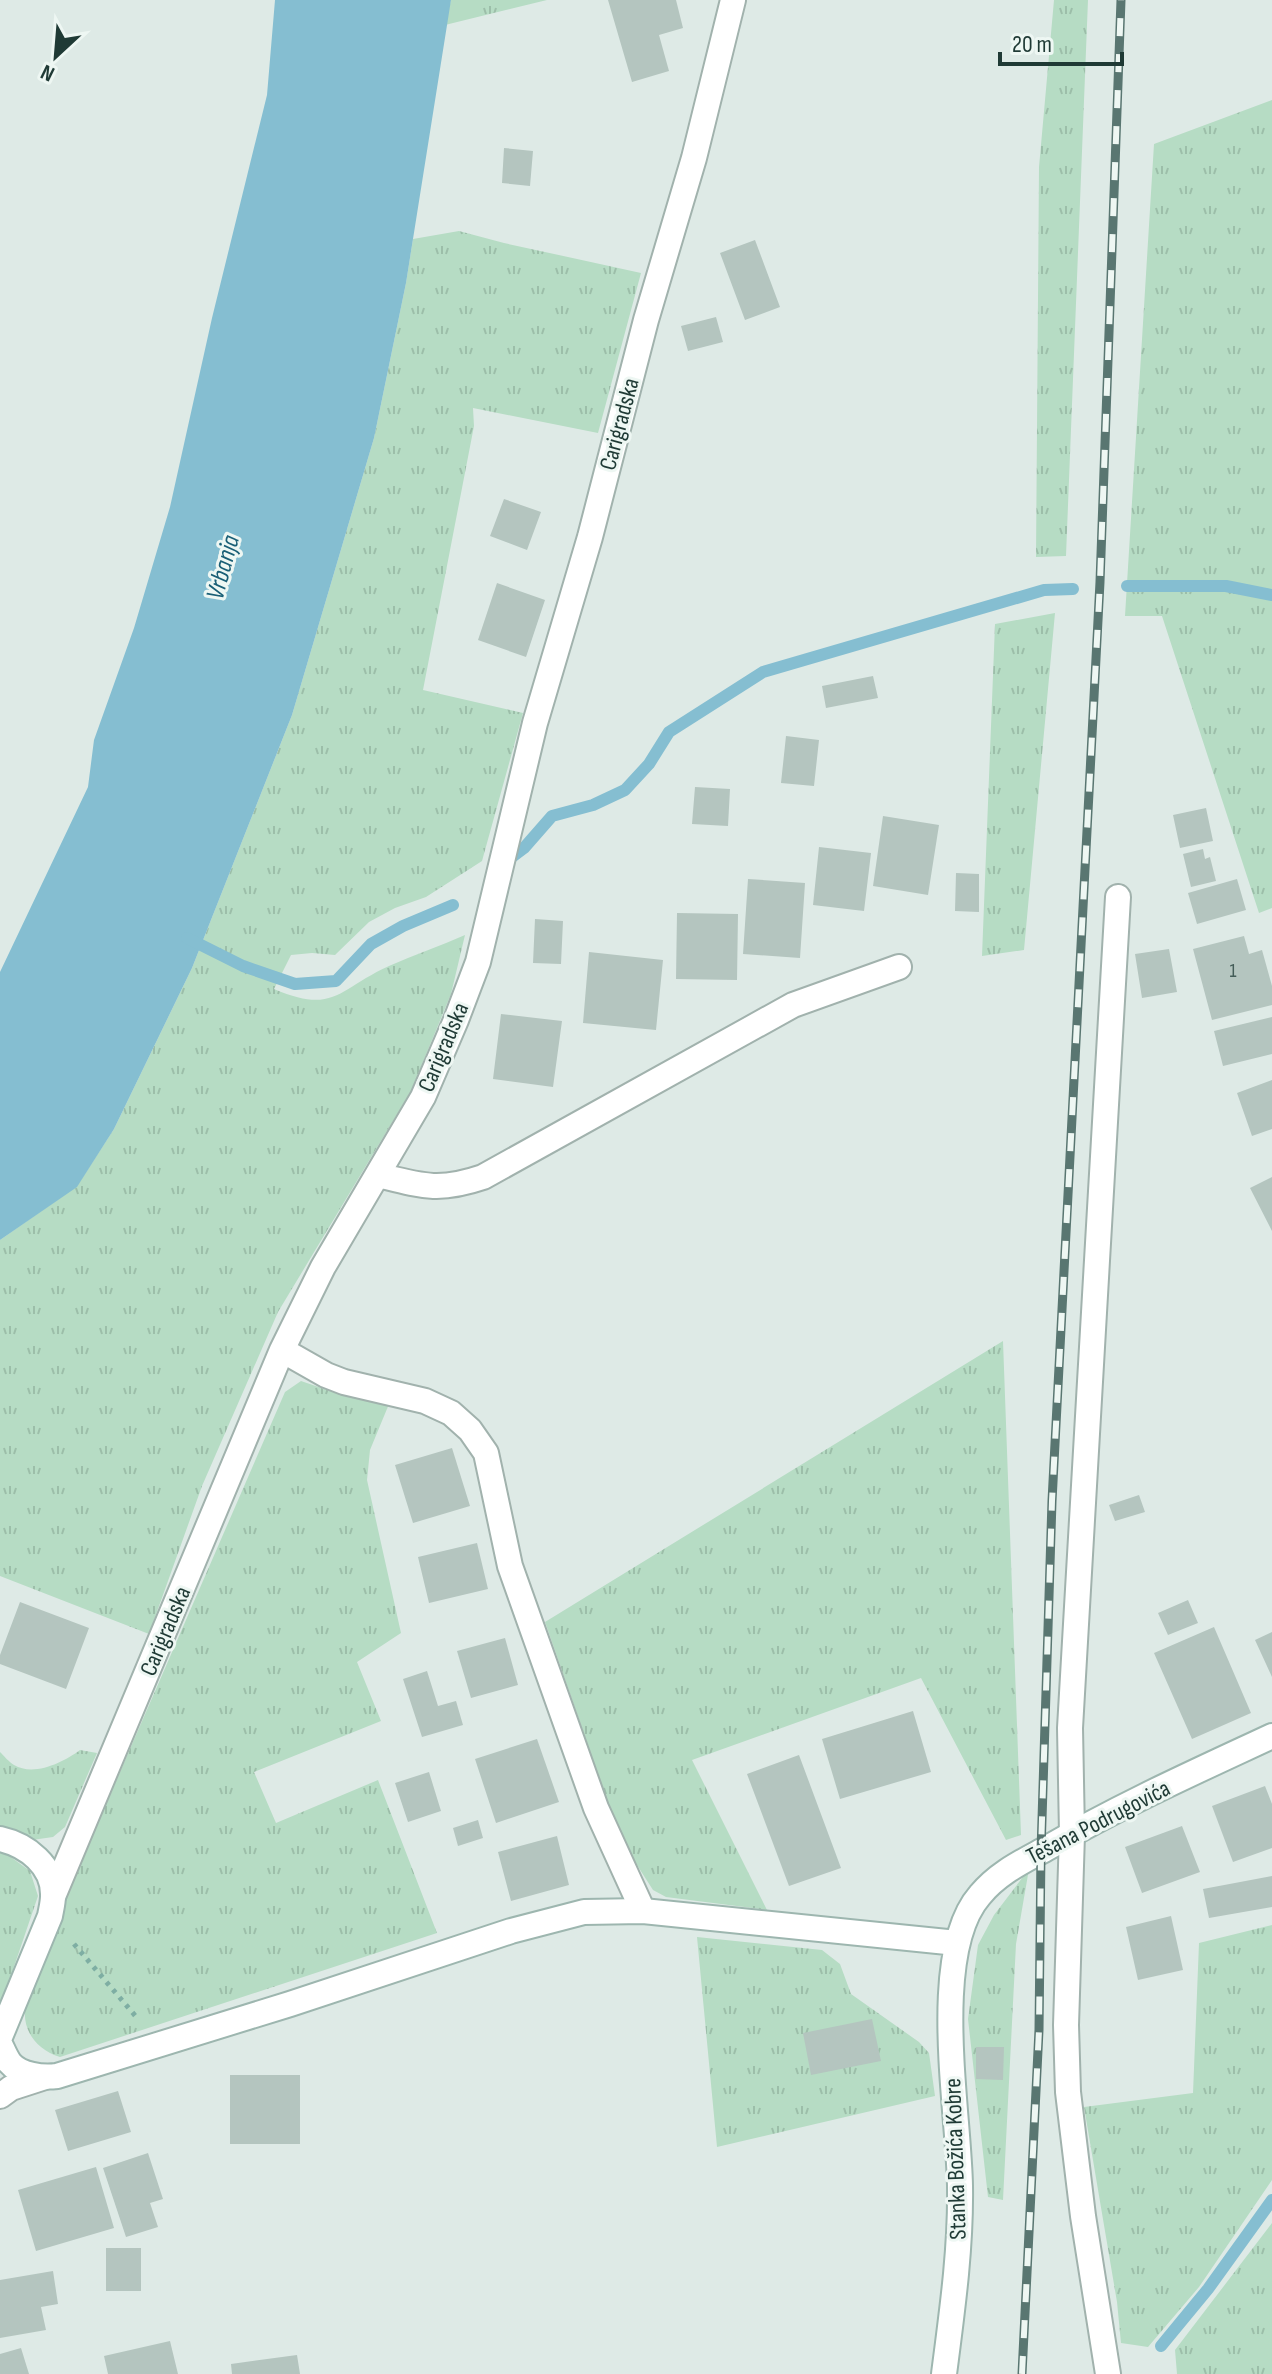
<svg xmlns="http://www.w3.org/2000/svg" width="1272" height="2374" font-family="'Sofia Sans Condensed',sans-serif">
  <defs>
    <pattern id="grass-tufts" width="24" height="20" patternUnits="userSpaceOnUse" patternTransform="scale(2)"><rect width="24" height="20" fill="#b6dcc4"/><path d="M3 7l-1-3M5 7V3M7 7l1-3M15 17l-1-3M17 17v-4M19 17l1-3" fill="none" stroke="#9cbea9"/></pattern>
  </defs>
  <rect width="100%" height="100%" fill="#deeae6"/>
  <path fill="url(#grass-tufts)" d="M451,0h96l-102,25z
    M1054,0h34l-22,556 -30,1 3,-390z
    M1272,100v808l-13,5 -97,-297h-37l29,-472z
    M459,231l45,12 137,30 -43,160 -125,-25 1,18 -51,264 100,23 -41,148 -56,36 -31,11 -26,14 -34,33 -23,-2 -21,2 -17,34c61,26 64,0 115,-23 25,-11 51,-20 76,-31l-14,59 -40,97 -133,221 -76,174 -53,148 -149,-58v-336l77,-54 37,-57 78,-161 100,-253 82,-277 32,-155 7,-44z
    M1055,613l-31,337 -42,6 13,-332z
    M1003,1341l18,494 -15,5 -85,-162 -229,82 75,150 -101,-13 -13,-7 -32,-50 -76,-218z
    M301,1381l35,12 53,11 -19,46 -3,30 34,153 -44,29 24,59 -127,51 22,51 102,-43 59,153 -377,124c-22,-7 -37,-24 -35,-48l45,-122 215,-495z
    M80,1750l17,3 -32,74 -12,10 -21,3 -32,-11v-77c4,4 9,10 14,13 20,12 50,-3 66,-15z
    M0,1853l8,2 22,16 8,25 -38,112z
    M1029,1869l-13,75 -13,256 -15,-3 -20,-178 10,-74 16,-30z
    M1272,1925v255l-73,107 -51,60 -27,-4 -4,-41 -33,-195 109,-14 6,-150z
    M697,1937l125,13 18,14 11,30 68,48 10,11 6,43 -218,51z
    M1272,2223v151h-95l-2,-24z"/>
  <path fill="#85bed1" d="M275,0h176l-45,283 -32,155 -82,277 -100,253 -78,161 -37,58 -77,53v-268l88,-185 6,-47 40,-112 36,-121 42,-189 55,-223z"/>
  <g fill="none" stroke-linecap="round" stroke-linejoin="round">
    <path stroke="#85bed1" stroke-width="12" d="M1127,586h99l46,9
      M512,857l12,-9 28,-32 41,-11 32,-15 24,-26 20,-32 94,-60 281,-82 29,-1
      M187,938l56,28 52,18 41,-3 35,-37 32,-18 50,-21
      M1161,2346l47,-57 64,-89"/>
  </g>
  <path fill="#b4c5bf" d="M608,0h68l7,28 -24,7 10,36 -37,11z
    M504,148l29,3 -3,35 -28,-3z
    M755,240l25,67 -35,13 -25,-67z
    M716,317l7,25 -35,9 -7,-25z
    M504,499l37,13 -14,38 -37,-14z
    M497,583l48,17 -19,57 -48,-17z
    M873,676l5,22 -52,10 -4,-22z
    M786,736l33,4 -5,46 -33,-3z
    M695,787l35,2 -2,37 -36,-2z
    M1206,808l7,33 -33,7 -7,-33z
    M883,816l56,9 -11,70 -55,-9z
    M819,847l52,6 -7,58 -51,-6z
    M1203,849l2,10 5,-2 6,24 -25,6 -8,-33z
    M956,873l23,1v38l-24,-1z
    M748,879l57,4 -5,75 -57,-4z
    M1237,879l9,31 -49,14 -9,-31z
    M677,913l61,1 -1,66 -61,-1z
    M535,919l28,2 -2,43 -28,-1z
    M1244,936l5,18 13,-4 10,36v19l-60,15 -19,-71z
    M1169,949l8,43 -35,6 -7,-44z
    M589,952l74,8 -7,70 -73,-7z
    M501,1014l61,7 -9,66 -60,-8z
    M1272,1017v37l-49,12 -9,-35z
    M1272,1080v49l-20,7 -15,-43z
    M1272,1177v54l-22,-43z
    M452,1448l18,58 -57,17 -18,-58z
    M1139,1495l6,17 -30,9 -6,-16z
    M477,1543l11,46 -59,14 -11,-46z
    M1188,1600l10,23 -30,12 -10,-22z
    M20,1602l69,26 -23,61 -66,-25v-9z
    M1214,1627l37,86 -59,26 -38,-86z
    M1272,1632v45l-17,-37z
    M505,1638l13,47 -47,13 -14,-47z
    M427,1671l11,35 18,-5 7,24 -41,12 -19,-58z
    M913,1711l18,61 -91,27 -18,-60z
    M537,1739l22,63 -63,21 -21,-64z
    M799,1755l42,113 -52,18 -42,-112z
    M429,1772l12,39 -33,11 -13,-39z
    M1265,1786l7,18v44l-39,14 -21,-56z
    M478,1820l5,18 -25,8 -5,-18z
    M1182,1826l18,46 -58,21 -17,-46z
    M557,1836l12,49 -58,16 -13,-49z
    M1272,1876v31l-63,11 -6,-29z
    M1171,1916l12,54 -45,10 -12,-53z
    M872,2019l9,42 -70,14 -8,-42z
    M976,2047h28l-1,33 -27,-1z
    M230,2075h70v69h-70z
    M118,2091l13,41 -63,19 -13,-41z
    M148,2153l15,46 -13,4 8,24 -32,10 -23,-69z
    M96,2167l18,61 -78,23 -18,-61z
    M106,2248h35v43h-35z
    M53,2271l5,33 -17,3 5,23 -46,8v-58z
    M170,2341l8,33h-70l-4,-18z
    M21,2348l8,26h-29v-20z
    M297,2355l3,19h-68l-1,-10z"/>
  <g fill="none" stroke-linecap="round" stroke-linejoin="round">
    <g stroke="#a1b2ad" stroke-width="28">
      <path id="street" d="M378,1175c44,11 61,17 105,2l310,-172 106,-38
        M282,1350l44,25 18,7 81,19 26,12 19,17 16,23 24,113 86,242 47,103
        M54,1894l228,-544 41,-83 100,-170 33,-77 22,-58 57,-239 55,-186 56,-217 48,-162 39,-158
        M0,2096l11,-8 34,-11
        M1108,2374l-25,-158 -15,-124 -2,-67 6,-191 -2,-106 48,-831"/>
    </g>
    <g stroke="#9db6af" stroke-width="28">
      <path id="secondary" d="M0,1839c27,6 54,27 53,57 0,7 -2,14 -3,20l-50,121
        M0,2044c3,6 6,14 10,19 10,12 32,15 47,13l233,-72 221,-73 73,-19 59,-1 314,32
        M944,2374c8,-62 17,-125 16,-188 -1,-74 -31,-233 20,-291 19,-23 44,-34 69,-48 72,-42 148,-76 223,-111"/>
    </g>
    <path stroke="#7eaea3" stroke-width="5" stroke-dasharray="4 6" stroke-linecap="butt" d="M74,1944l64,75"/>
    <use href="#street" stroke="#fff" stroke-width="24"/>
    <use href="#secondary" stroke="#fff" stroke-width="24"/>
    <g stroke="#597671" stroke-width="9">
      <path id="rail" d="M1022,2374l17,-344 2,-179 11,-350 48,-919 21,-582"/>
    </g>
    <use href="#rail" stroke="#eef7f3" stroke-width="6" stroke-dasharray="18" stroke-linecap="butt"/>
  </g>
  <g text-anchor="middle" stroke-width="6" stroke-linejoin="round" paint-order="stroke">
    <g font-size="20" fill="#445d58">
      <text x="1233" y="977">1</text>
    </g>
    <g font-size="24" fill="#1f3a35" stroke="#eef7f3">
      <text transform="translate(619 424) rotate(-75)" y="8">Carigradska</text>
      <text transform="translate(443 1047) rotate(-67)" y="8">Carigradska</text>
      <text transform="translate(165 1631) rotate(-67)" y="8">Carigradska</text>
      <text transform="translate(1098 1822) rotate(-27)" y="8">Tešana Podrugovića</text>
      <text transform="translate(955 2159) rotate(-92)" y="8">Stanka Božića Kobre</text>
    </g>
    <g font-size="26" font-style="italic" fill="#1a5f76" stroke="#eef7f3">
      <text transform="translate(222 567) rotate(-75)" y="9">Vrbanja</text>
    </g>
  </g>
  <g transform="translate(56 56) rotate(206)" stroke="#eef7f3" stroke-width="6" paint-order="stroke">
  <path d="M0-6L14 30L0 20L-14 30Z" fill="#1f3a35"/>
  <text y="-12" font-size="22" font-weight="bold" text-anchor="middle" fill="#1f3a35">N</text>
  </g>
  <path d="M1000 52v12h122v-12" fill="none" stroke="#1f3a35" stroke-width="4"/>
  <text x="1012" y="52" font-size="24" fill="#1f3a35" stroke="#eef7f3" stroke-width="6" paint-order="stroke">20 m</text>
</svg>
